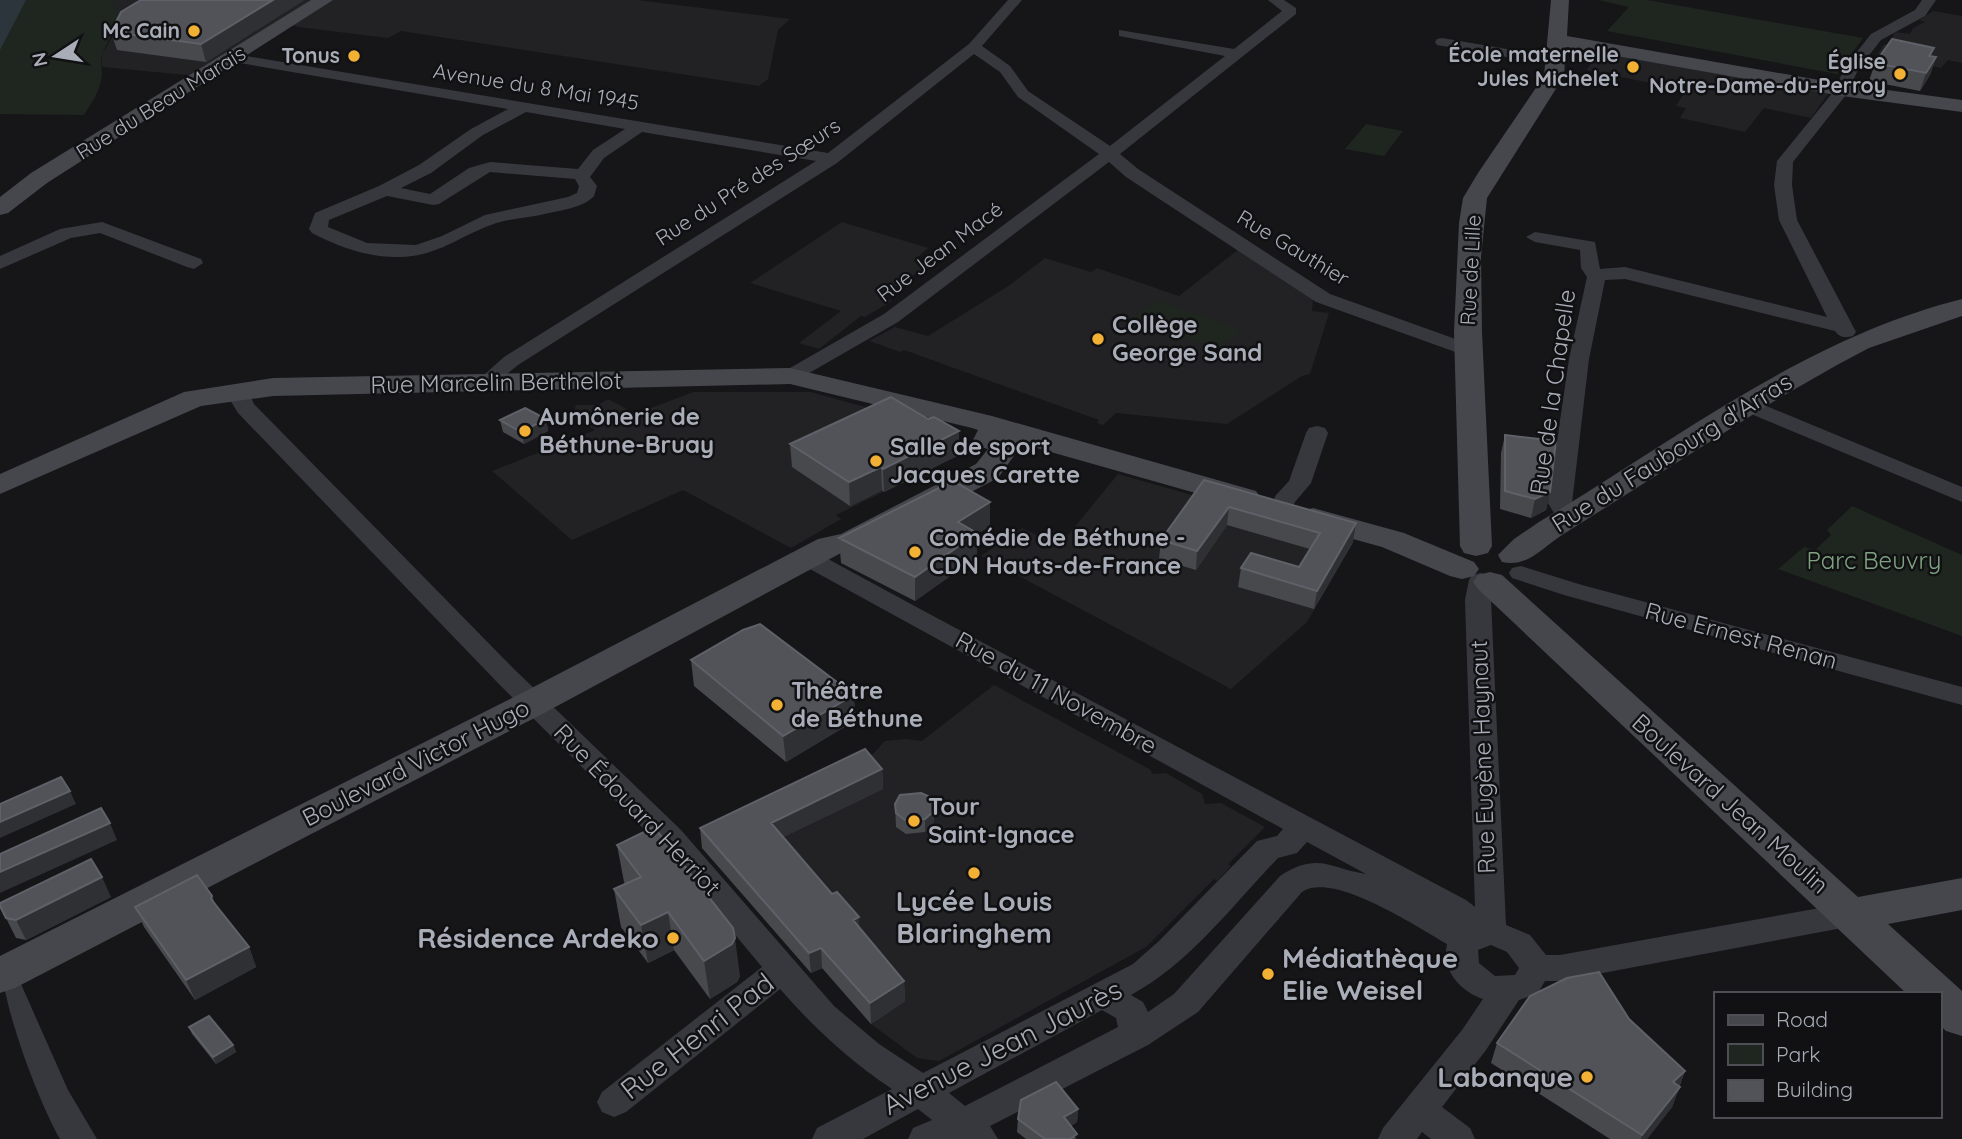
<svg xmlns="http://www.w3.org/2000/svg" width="1962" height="1139" font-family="Quicksand,sans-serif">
  <rect width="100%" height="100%" fill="#161618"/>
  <path fill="#222225" d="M113,0h524l153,19 -12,11 -10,49 -9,7 -358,-55 -13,7 -90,-11 -14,-5 -87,54 -95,-9v-13l13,-22 3,-13z
    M1933,11l29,5v47l-14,-3 -7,8 -64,-13 7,-11 4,1 7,-13 15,2 3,-6 12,-6 -6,-2z
    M1590,48l240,43 -19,27 -47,-10 -19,24 -65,-14 6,-10 -10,-2 10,-16 -100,-20 12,-15 -12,-3z
    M842,222l86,26 -15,13 14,5 -46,31 11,4 -27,16 -4,-1 -42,33 -20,-6 42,-32 -91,-28z
    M1239,249l74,49 -1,13 17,2 -19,61 -8,2 -75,48 -111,-11 -13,12 -6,-2 2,-3 -195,-70 -4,2 -31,-11 26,-14 33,9 82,-51 35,-27 46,14 6,-4 82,28z
    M693,392h118l90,25 1,4 57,34 -123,60 5,4 -50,29 -108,-58 -111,50 -80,-69 103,-41 -22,-12 12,-7h-11l2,-6h22l10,-6 28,15z
    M1118,474l236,67 -47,81 -76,67 -250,-133 41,-28 17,8 9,-7 20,6z
    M994,685l157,85 1,4 14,-1 36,21 3,10 16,-1 44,24 -37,37 3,2 -14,15 -3,-2 -68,68 -207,114 -22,-3 -46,-34 -48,-56 -12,5 -109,-125 164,-79 4,-12 15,-16 21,-2 16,2z"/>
  <path fill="#1e261f" d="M0,0h113c10,27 0,29 -10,52 -3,6 -1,15 -1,22 -1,16 -10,28 -18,41l-84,-1z
    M1598,0h49l216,38 -26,36 -230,-43 22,-24z
    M1366,124l37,7 -19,25 -39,-7z
    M1157,300l86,30 -25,19 -87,-31z
    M1852,506l110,49v81l-184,-67 26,-22 11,3 16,-15 -4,-5z"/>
  <path fill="#2c353c" d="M0,0h26l-26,50z"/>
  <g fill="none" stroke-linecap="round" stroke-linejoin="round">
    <path fill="#37383d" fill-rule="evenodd" d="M1008,0h14l-40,46 28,20 18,25 82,55 115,-90 -106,-20v-6l115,19 48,-38 -14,-11h16l12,8v6l-176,140 18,15 192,125 145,52 3,4 -3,4h-14l-145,-52 -190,-125 -17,-15 -211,160 -101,58h-14l-3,-4 3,-4 101,-58 215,-160 -81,-57 -18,-25 -26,-18 -137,109 -319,202 -12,10 2,7 -3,4h-14l-6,-12 19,-17 312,-196 -174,-29 -38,26 -14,19 7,9 -3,10c-10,11 -31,14 -45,17 -19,5 -40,5 -58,12 -33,12 -53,31 -91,32 -31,1 -61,-10 -88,-24l-3,-4 6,-16 64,-27 40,-21 52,-36 37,-20 -274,-47 -7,-4 7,-4 594,99 141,-109zM526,112l99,17 -32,21 -15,19 -88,-7 -21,6 -39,26 -29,-6 30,-15 52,-38zM490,172l85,7 4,7 -2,7 -9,4 -83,18 -43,21 -26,9 -49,-2 -39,-16 1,-7 58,-24 46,9 6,-1z
      M1922,0h14l-11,16 -44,24 -22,28 -13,27 -53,67 -1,23 5,35 59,112 -3,4c-8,2 -13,2 -18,-5l-210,-52 -20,1 -16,79 -17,144 9,17 -4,5h-16l-13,-22 21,-144 18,-82 -6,-9 -1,-18 -45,-8 -9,-5 9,-5 60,10 5,27 25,-2 202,50 -48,-97 -5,-35 3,-24 57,-70 11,-24 26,-33 44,-24z
      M1442,38l65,11 7,4 -7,4 -70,-12 -2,-3 2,-3z
      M102,222l99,37 2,4 -9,6 -7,-2 -87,-34 -29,5 -71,31v-13l60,-27z
      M239,384l7,2 8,18 260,265 167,161 153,176 45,38 44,29 210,-109 26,-23 98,-100 20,-5 6,-7 -484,-266 -3,-5 3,-5 9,-2 9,2c215,117 432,232 649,347l9,7 -10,-307 4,-20 3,-5 9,-2 9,2 3,5 -2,20 15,325 24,10 16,20h14l293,-53 11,4 5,8 -5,8 -11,4 -293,55h-15l-7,12 -19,7 -33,50 -44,57 28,21 5,11h-44l-9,-7 -5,7h-39l5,-11 79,-98 21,-31c-23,-8 -42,-29 -36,-55 -30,-17 -114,-73 -145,-52l-104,120 -50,33 -158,81 8,13h-90l5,-11 19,-8 -14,-11 -55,30h-51l5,-11 75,-39c-43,-29 -78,-61 -112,-100l-154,123 -12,5 -12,-5 -5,-10 5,-10 160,-125 -101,-121 -165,-165 -258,-268 -11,-18 5,-9zM1307,842l59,32c-36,-5 -47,-23 -86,2l-106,118 -26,18 -5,-10 -12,-7c58,-31 102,-90 147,-137l19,-5zM1491,945l16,7 12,16 -4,7 -20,1 -16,-13 -1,-13zM1102,1010l14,8 2,9 -153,79 -16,-13z
      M1747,398l215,89v15l-223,-93 -3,-5 3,-5z
      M1317,426l8,2 3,5 -17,50 -16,19 -6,12h-16l-4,-5 7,-14 13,-14 17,-48 3,-5z
      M1521,566l61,19 380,102v18l-398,-110 -52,-17 -3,-5 3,-5z
      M2,962l11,4 55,124 29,49h-37c-21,-36 -60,-139 -58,-177z"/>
    <path fill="#45474d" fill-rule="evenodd" d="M311,0h22l-286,183 -39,30 -8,2v-18l31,-24z
      M1551,0h18l-2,36 275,48 120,16v12l-120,-16 -276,-49 -2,29 -77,122 -6,59 1,75 10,214 -4,7 -12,3 -12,-3 -4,-7 -6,-214 5,-109 4,-25 15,-25 66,-97z
      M1962,299v17l-93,32 -32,17 -61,35 -214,135c-20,13 -35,33 -60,27l-4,-7 16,-16 25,-17c136,-82 267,-184 423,-223z
      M790,368l202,48 264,75 5,7 -5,7 -11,2 -226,-64 2,3 -23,32 -135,70 -22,5 -295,159 -531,276 -15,5v-37l520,-262 298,-155 23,-5 135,-70 12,-15 -11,-3 -4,-6 5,-10 -6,-2 -182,-44 -517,12 -72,10 -201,88v-20l184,-82 89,-14z
      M1313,508l91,25 70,29 5,7 -5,7 -12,3 -12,-3 -68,-29 -80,-22 -5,-7 5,-7z
      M1490,572l12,3 356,322 104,-19v32l-74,14 74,67v45l-16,-5 -7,-7v-30h-32l-429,-405 -5,-7 5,-7z"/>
  </g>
  <path fill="#47494d" d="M304,0l-98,62 -89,-12 -6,-18z
    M1934,48l-3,8 5,1 -6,18 -10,16 -51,-10 6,-18z
    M546,419l2,12 -24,13 -21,-12 -3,-12z
    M1505,435l45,57 -4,18 -15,8 -31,-9 1,-56z
    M790,444l169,11 -75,37 -2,-2 -32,16 -58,-39z
    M1204,480l149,62 -39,67 -76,-22 3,-19 58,-1 11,-18 -83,-24 -31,45 -37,-11 2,-19z
    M990,526l-13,8v23l-62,44 -74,-38 -2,-25z
    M691,660l165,60 -70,42 -92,-76z
    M882,769l1,20 -100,48 121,144 1,20 -34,23 -49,-56 -11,5 -109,-125 -2,-20z
    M895,804l39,12 -1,9 -8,7 -19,2 -10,-7z
    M617,845l123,131 -3,6 -27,17 -36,-49 -26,13 -27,-36 -7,-38 11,-5 -1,-2z
    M212,896l4,10 33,41 7,20 -61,33 -51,-73 -9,-20z
    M111,897l-85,43 -10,-2 -10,-20z
    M1629,1019l56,52 -13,36 -25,32h-37l-119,-76 6,-20z
    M189,1027l44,18 3,7 -20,12 -24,-30z
    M1078,1109l-1,13 -6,4 5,13h-50l-9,-7 1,-13z"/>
  <path fill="#2f3033" d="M273,0h31l-98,62 -5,-18z
    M1936,57l-6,18 -10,16 6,-18z
    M546,419l2,12 -24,13 -3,-12z
    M959,431v24l-75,37 -1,-23z
    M881,467l1,23 -32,16 -1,-24z
    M1550,492l-4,18 -15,8 4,-19z
    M990,502v24l-13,8v23l-62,44v-24l43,-55z
    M1229,507l-2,18 -31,45 1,-19z
    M1356,523l-3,19 -39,67 3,-18z
    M854,695l2,25 -70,42 -3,-26z
    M882,769l1,20 -110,53 -2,-19z
    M70,791l6,13 -76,34v-16z
    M934,803l-1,22 -8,7v-13z
    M110,823l7,17 -117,53v-21z
    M102,877l9,20 -85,43 -10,-20z
    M668,912l6,38 -26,13 -7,-38z
    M859,917l1,20 -7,-17z
    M735,938l5,38 -3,6 -27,17 -6,-38z
    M249,947l7,20 -61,33 -9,-20z
    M821,948l1,20 -11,5 -2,-20z
    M904,981l1,20 -34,23 -1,-21z
    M233,1045l3,7 -20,12 -3,-7z
    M1685,1071l-8,20 -4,-9z
    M1680,1087l-8,20 -25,32h-6l1,-4z
    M1078,1109l-1,13 -14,9 1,-14z"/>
  <path fill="#525359" stroke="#5f6168" stroke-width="2" d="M141,0h132l-72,44 -90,-12 10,-20z
    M1892,39l42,9 -5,8 7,1 -10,16 -51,-10z
    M891,397l37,22 6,-2 25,14 -76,38 -2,-2 -32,15 -59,-38z
    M525,408l21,11 -25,13 -21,-12z
    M1505,435l51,6 -6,51 -15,7 -30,-8z
    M1204,480l152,43 -39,68 -76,-23 10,-15 48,14 21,-34 -91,-26 -32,44 -36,-11z
    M953,481l37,21 -32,20 19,11 -62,44 -76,-39z
    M760,624l94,71 -71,41 -92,-76 52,-30z
    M865,749l17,20 -111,54 61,71 5,-2 22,25 -6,3 51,61 -34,22 -49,-55 -12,5 -109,-125z
    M61,777l9,14 -70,31v-18z
    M921,793l9,4 4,6 -1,9 -8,7 -20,1 -9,-7 -1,-9 5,-9z
    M101,808l9,15 -110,49v-18z
    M654,827l79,101 2,10 -3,6 -28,17 -36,-49 -27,13 -27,-36 27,-12 -24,-32z
    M91,859l11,18 -86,43 -10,-2 -6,-12v-3z
    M197,875l15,21 -1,3 38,48 -63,33 -51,-73z
    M1599,972l30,47 56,52 -12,11 7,5 -38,48 -145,-92 33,-47 37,-18z
    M209,1016l24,29 -20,12 -24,-30z
    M1056,1082l22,27 -14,8 13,17 -7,5h-25l-27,-20 3,-19z"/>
  <g fill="#f2b134" stroke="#111113" stroke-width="2.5">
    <circle cx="194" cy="31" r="7"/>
    <circle cx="354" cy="56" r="7"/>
    <circle cx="1633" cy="67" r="7"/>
    <circle cx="1900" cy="74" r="7"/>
    <circle cx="1098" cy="339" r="7"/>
    <circle cx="525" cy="431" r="7"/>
    <circle cx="876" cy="461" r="7"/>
    <circle cx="915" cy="552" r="7"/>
    <circle cx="777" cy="705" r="7"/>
    <circle cx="914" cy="821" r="7"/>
    <circle cx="974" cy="873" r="7"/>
    <circle cx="673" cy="938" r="7"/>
    <circle cx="1268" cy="974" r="7"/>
    <circle cx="1587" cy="1077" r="7"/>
  </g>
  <g text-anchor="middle" stroke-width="5" stroke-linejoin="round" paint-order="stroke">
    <g font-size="21" font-weight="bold" fill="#a8adb8" stroke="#111113" text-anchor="end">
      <text x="180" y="38">Mc Cain</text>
      <text x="1619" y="62">École maternelle<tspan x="1619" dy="24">Jules Michelet</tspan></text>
      <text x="340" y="63">Tonus</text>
      <text x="1886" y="69">Église<tspan x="1886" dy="24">Notre-Dame-du-Perroy</tspan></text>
    </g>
    <g font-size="21" fill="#a8adb8" stroke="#111113">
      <text transform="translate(536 87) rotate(9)" y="7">Avenue du 8 Mai 1945</text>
      <text transform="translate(161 103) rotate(-32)" y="7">Rue du Beau Marais</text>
      <text transform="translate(748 182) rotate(-33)" y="7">Rue du Pré des Sœurs</text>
      <text transform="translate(1293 248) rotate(31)" y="7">Rue Gauthier</text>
      <text transform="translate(940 252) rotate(-37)" y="7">Rue Jean Macé</text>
      <text transform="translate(1471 270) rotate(-87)" y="7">Rue de Lille</text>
    </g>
    <g font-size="24" font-weight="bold" fill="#a8adb8" stroke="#111113" text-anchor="start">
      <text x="1112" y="333">Collège<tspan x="1112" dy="28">George Sand</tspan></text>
      <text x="539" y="425">Aumônerie de<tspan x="539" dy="28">Béthune-Bruay</tspan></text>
      <text x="890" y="455">Salle de sport<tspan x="890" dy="28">Jacques Carette</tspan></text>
      <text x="929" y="546">Comédie de Béthune -<tspan x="929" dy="28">CDN Hauts-de-France</tspan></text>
      <text x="791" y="699">Théâtre<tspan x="791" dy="28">de Béthune</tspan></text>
      <text x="928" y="815">Tour<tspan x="928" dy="28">Saint-Ignace</tspan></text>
    </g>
    <g font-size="24" fill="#a8adb8" stroke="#111113">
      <text transform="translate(496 383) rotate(-1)" y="8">Rue Marcelin Berthelot</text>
      <text transform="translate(1553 392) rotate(-82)" y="8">Rue de la Chapelle</text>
      <text transform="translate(1672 453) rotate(-32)" y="8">Rue du Faubourg d'Arras</text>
      <text transform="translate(1741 636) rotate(15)" y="8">Rue Ernest Renan</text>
      <text transform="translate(1056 693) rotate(29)" y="8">Rue du 11 Novembre</text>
      <text transform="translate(1483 757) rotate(-92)" y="8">Rue Eugène Haynaut</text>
      <text transform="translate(416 763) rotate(-27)" y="8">Boulevard Victor Hugo</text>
      <text transform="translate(1730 804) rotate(42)" y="8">Boulevard Jean Moulin</text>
      <text transform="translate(637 810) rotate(46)" y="8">Rue Édouard Herriot</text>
    </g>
    <g font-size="24" fill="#7fa381" stroke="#111113">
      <text x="1874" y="569">Parc Beuvry</text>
    </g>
    <g font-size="28" font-weight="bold" fill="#a8adb8" stroke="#111113" text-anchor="end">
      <text x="974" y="911" text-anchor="middle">Lycée Louis<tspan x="974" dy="32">Blaringhem</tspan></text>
      <text x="659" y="948">Résidence Ardeko</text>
      <text x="1282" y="968" text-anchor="start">Médiathèque<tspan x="1282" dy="32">Elie Weisel</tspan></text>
      <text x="1573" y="1087">Labanque</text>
    </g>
    <g font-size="28" fill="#a8adb8" stroke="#111113">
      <text transform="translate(697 1036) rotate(-38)" y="10">Rue Henri Pad</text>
      <text transform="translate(1002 1047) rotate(-27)" y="10">Avenue Jean Jaurès</text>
    </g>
  </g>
  <rect x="1714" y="992" width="228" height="126" fill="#111113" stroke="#4d4f55" stroke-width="2"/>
  <rect x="1728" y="1015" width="35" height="10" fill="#45474d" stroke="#4d4f55" stroke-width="2"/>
  <text x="1776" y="1027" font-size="21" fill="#a8adb8">Road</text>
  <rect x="1728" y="1044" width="35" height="21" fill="#1e261f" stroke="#4d4f55" stroke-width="2"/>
  <text x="1776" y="1062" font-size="21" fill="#a8adb8">Park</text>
  <rect x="1728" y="1080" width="35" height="21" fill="#525359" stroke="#4d4f55" stroke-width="2"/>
  <text x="1776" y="1097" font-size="21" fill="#a8adb8">Building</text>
  <g transform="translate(56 56) rotate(258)" stroke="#111113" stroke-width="5" paint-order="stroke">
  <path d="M0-5L12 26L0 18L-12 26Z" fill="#a8adb8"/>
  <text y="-10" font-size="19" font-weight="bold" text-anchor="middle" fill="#a8adb8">N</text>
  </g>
</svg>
